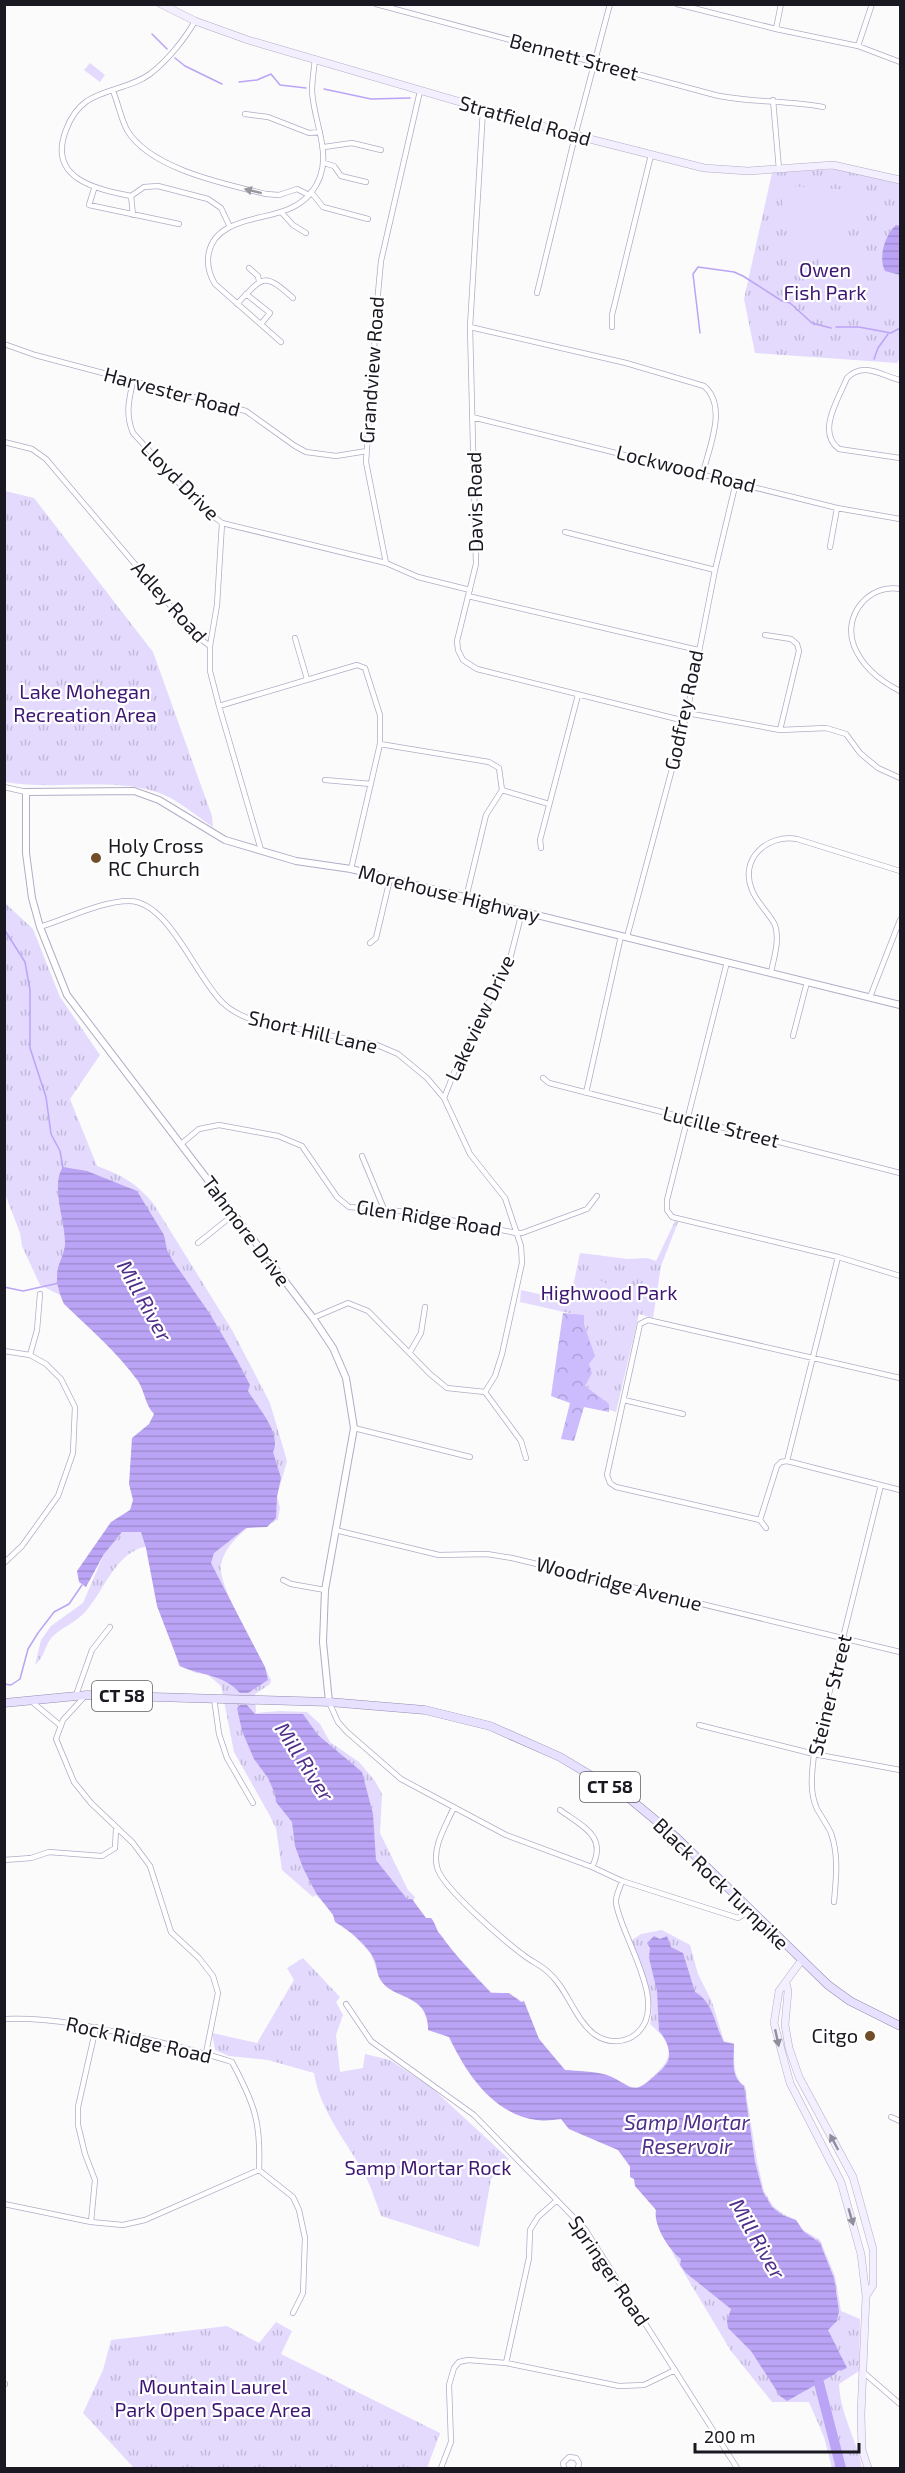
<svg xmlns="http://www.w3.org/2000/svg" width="905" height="2473" font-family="'Exo 2',sans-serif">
  <defs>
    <pattern id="grass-tufts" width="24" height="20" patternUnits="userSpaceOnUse" patternTransform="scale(1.5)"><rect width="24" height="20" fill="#e3dafe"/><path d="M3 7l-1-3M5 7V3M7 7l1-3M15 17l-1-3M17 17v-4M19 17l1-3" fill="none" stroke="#c2bad9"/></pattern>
    <pattern id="forest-crowns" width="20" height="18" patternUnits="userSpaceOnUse" patternTransform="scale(1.5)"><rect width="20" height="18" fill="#ccbbfd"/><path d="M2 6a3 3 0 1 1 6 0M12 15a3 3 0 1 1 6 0" fill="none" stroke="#afa0d9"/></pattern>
    <pattern id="water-rules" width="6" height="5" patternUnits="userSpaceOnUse" patternTransform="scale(1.5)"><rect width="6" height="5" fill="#bba4f5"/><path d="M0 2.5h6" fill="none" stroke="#a08cd2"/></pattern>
  </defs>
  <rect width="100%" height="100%" fill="#fbfbfb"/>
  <path fill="url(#grass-tufts)" d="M836,169l64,15v174l-3,5 -142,-10 -11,-54 28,-126z
    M5,491l29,7 119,154 59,164 1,11c-16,-10 -33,-26 -51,-33 -45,-18 -108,-3 -157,-12z
    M4,902l29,27 27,68 40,58 -30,44 27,67c26,10 38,16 56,37l79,127 38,73 17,58 -10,35 3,12 -2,11 -11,7 -15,-2c-14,12 -26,21 -31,40 -5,20 40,93 50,116l-1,4 -15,10 1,19 23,-2 28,1 13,12 10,18 29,20 16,19 7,13 -2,39 28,57 7,7 -2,5 13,16h5c5,6 5,11 8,16 16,21 34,39 52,58 44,2 30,21 49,48 7,11 17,20 25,30l40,4 25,13 10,1c26,-23 44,-35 10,-64 6,-28 -9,-58 -18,-84l9,-6 21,-4 28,15 8,29 14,28 12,39 10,2c1,16 -3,33 11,43l12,75 7,30 9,15 10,8 13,6 7,10 17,10 15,36 6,35 19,8 -1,52 -20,13c1,30 18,56 23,84h-30l-8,-31 -15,-35h-37l-41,-51 -57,-95 -24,-60 -32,-46 -49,-21 -8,-10c-8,1 -17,2 -24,1 -44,-6 -71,-46 -88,-83l-21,-7v-7l-7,-18 -40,-24 -10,-27 -55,-59 -3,2 -31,-27 -6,-42 -6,-12 -36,-64 -13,-66 -14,-12 -11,-1 -17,-7 -5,-17 1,-20 -22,-83c-35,0 -47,42 -67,65 -9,11 -24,16 -34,26 -7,8 -8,21 -17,28l6,-25 10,-14 32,-23 24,-56 34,-33 28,-105 -101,-110 -28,-14 -18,-39 -2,-13 -16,-42z
    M675,1221l3,1 -17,44 -8,52 -14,-4 -23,98 -59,-18 16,-80 -53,-12 1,-12 49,11 10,-48 48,6 19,-1 9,3z
    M303,1958l37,39 -4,5 7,13 -7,20 4,37 23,-4 2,-14 25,6 42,28 77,71 -18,20 -12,68 -98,-31c-5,-13 -9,-27 -15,-39 -18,-34 -46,-65 -52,-104l-46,-13 -39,-4 -14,-6 -3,-17 45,10 37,-63 -7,-12z
    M276,2322l16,9 -11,23 159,79 -13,35h-293l-51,-55 20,-43 8,-30 116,-14 32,17z"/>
  <path fill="url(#forest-crowns)" d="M563,1313l21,2v10l11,31 -6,8 3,9 -7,13 24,18v8l-25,-5 -10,34 -13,-2 9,-36 -19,-7z"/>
  <path fill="#e3dafe" d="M90,63l15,12 -5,7 -16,-12z
    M789,186l80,5c-7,21 -15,36 -32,51l16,-1 13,6 -5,39 -8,6 -34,-10 -2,-13 5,-16 -6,5 -23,4 -12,-67z
    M878,281l22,4v15l-24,-4z
    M597,1279l12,6 1,12 -5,6 -13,-3 -2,6 -8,-5 1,-5 6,-1 2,-14z
    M619,1286l12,1 -1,24 -12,-1z"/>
  <path fill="url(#water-rules)" d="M896,225l4,1v49l-15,-4c-7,-14 0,-36 11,-46z
    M63,1167l24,4 50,20 27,44 3,15 6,11 37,53 27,46 13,25 -2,6c10,17 34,42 25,61l8,26 -4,18 -1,22 -9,9 -21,1 -32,25 -3,10 54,104 3,13 -20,13h-8c-17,-19 -38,-17 -60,-27l-23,-60 -11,-58 -5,-16h-19l-18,22 -18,33 -7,-5 -2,-11 34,-49 19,-12 3,-10 -4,-16 3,-46 17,-14 5,-10c-9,-9 -9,-22 -16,-33 -21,-29 -48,-52 -74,-77 -5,-11 -9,-24 -6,-36 2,-7 6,-15 7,-23 1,-22 -15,-59 -2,-78z
    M240,1705h7l8,9h48l15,21 44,37 11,42 3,46 31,39h5l14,19h5c5,6 5,12 9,16 15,21 33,40 51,59h18l12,9 3,-1 15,38 26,31c13,1 29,1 42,5 26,10 23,23 49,0 4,-4 10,-9 12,-14 4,-10 -3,-24 -9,-30l-2,-40 -8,-33 1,-10 -3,-5 7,-7 6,3 7,-3 4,11 12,6 12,39c19,11 19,32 29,50l10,2c0,15 -4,33 10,42l11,76 8,30 9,15 10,8 14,5 7,11 17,12 14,35 5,33 -2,10 -9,9 19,38 -7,3 -1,-1 -4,4 -48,27 -7,-5 -29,-45 -23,-23 -1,-7 4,-12 -45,-36 -6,-8 1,-6c-12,-9 -28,-34 -25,-49l-21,-24 -1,-7 -4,-2v-11l-12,-16 -49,-21 -8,-10c-8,1 -17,2 -24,1 -44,-6 -70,-46 -88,-83l-21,-7c2,-37 -37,-30 -48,-51 -3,-5 -3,-12 -5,-18 -7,-16 -25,-30 -40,-39l-2,-7 -17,-22 -13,-25 -8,-22 -3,-24 -16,-20 -1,-8 -7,-16 -14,-19 -12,-28 -5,-23z"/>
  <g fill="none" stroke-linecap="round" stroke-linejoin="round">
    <path stroke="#bba4f5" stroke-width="1.5" d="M152,34l15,15
      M175,58l10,8 37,18
      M239,82l18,-2 14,-6 9,11 26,3
      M324,89l47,10 39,-1
      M836,327h23l32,6 9,-5
      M700,333l-7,-59 5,-7 36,5 9,4 39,25 8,2 22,20 19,5
      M874,359l4,-11 10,-14
      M4,929l21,33 5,28v58l16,49 5,37 9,17 3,17
      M4,1287l19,4 36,-8
      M4,1684l7,1 9,-6 8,-30 10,-16 16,-21 15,-8 13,-19"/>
    <path stroke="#bba4f5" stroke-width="10" d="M819,2383l22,85"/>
    <g stroke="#b2acc6" stroke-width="6">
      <path id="minor" d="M376,4l339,91c35,8 72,5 108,12
        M677,4l99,25 82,17 42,16
        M195,21c-10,18 -28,40 -45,53 -19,14 -43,14 -63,27 -10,7 -17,18 -21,29 -19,49 30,59 65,66l13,-9 14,-1 50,13 13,9 9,19
        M776,29l5,-25
        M858,46l14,-42
        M113,91c5,12 8,28 14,39 23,39 98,54 139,64l13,1 18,-6 12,6
        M773,100l6,69
        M483,110l-13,217 6,237 -19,77 1,9 5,10 14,9 208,52
        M245,114l23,3 41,16 11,-1
        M324,147l28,-4 29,7
        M324,163l10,3 7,10 25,6
        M94,189l-5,16 90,19
        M311,192l12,15 45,12
        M131,196l2,19
        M282,213l11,12 13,8
        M249,268l9,8 1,5
        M537,293l38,-157 35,-132
        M246,294l24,19 -9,11
        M237,304c26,-27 26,-33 56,-6
        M470,327l156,36 78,23c24,20 5,61 -1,87
        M612,327v-12l39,-160
        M281,342l-66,-58c-12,-20 -9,-44 13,-56 27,-15 61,-9 83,-35 26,-33 3,-66 1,-102 0,-10 2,-22 3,-32
        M4,344l31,11 211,56 49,35 11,6 30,4 31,-5
        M900,380c-18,-4 -36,-19 -53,-2 -8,20 -31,54 -8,71l61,9
        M133,381c-4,19 -8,33 0,52l67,73 22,17 164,40 32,14 52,13
        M472,417l365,91 63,11
        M4,442l28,7 14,10 149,176 15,11v25l9,35 42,144
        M565,532l150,38
        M830,547l7,-39
        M386,563l-20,-101 12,-169 3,-32 39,-170
        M900,589c-30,-6 -58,26 -46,57 9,22 26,35 46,45
        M468,596l230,54
        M765,635l26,4 6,5 2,7 -19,79
        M295,638l12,41
        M210,646l7,-41 5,-82
        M219,706l138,-41 8,3 15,47v29l-29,125
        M687,713l93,17 46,-2 20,6 14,19 18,15 22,10
        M380,744l109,18 10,6 3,22 -16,25 -20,83
        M325,780l46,4
        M4,787l22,5
        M502,790l47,14
        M541,848l-1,-8 38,-145
        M40,927c26,-8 62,-26 89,-26 40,0 67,77 94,102 8,8 17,12 27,16l127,26 21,9 29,24 17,20
        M627,937l60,-224 28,-143 21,-88
        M370,943l6,-5 14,-59
        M727,962l-60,238v10l5,7 166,40 62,19
        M771,972c3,-14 9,-33 4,-47 -6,-12 -18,-22 -23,-35 -13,-31 15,-56 45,-51l103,32
        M870,997l30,-77
        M793,1036l14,-54
        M543,1078l6,5 351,90
        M586,1093l35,-157
        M181,1144l18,-15 20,-4 59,11 24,10 35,51 12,10 61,5 106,21h6l65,-24 10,-13
        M362,1156l22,53
        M198,1243l35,-28
        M313,1318l35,-15 20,8 62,63 17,14 38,4
        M4,1351l26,4 16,9 15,15 14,28 -2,46 -15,43 -36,50 -18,17
        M410,1352l11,-19 4,-26
        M30,1355l7,-25 3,-36
        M485,1392l10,-16 7,-22 20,-91 -1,-17 -16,-48 -35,-44 -26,-56 13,-33 52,-102 13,-51
        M485,1392l36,49 5,17
        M624,1400l59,14
        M354,1428l116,29
        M787,1461l51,-204
        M760,1520l17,-54 4,-4 6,-1 113,29
        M766,1528l-6,-8 -144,-33 -6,-4 -3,-8 33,-151 8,-4 252,58
        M335,1530l104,25 48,-1 25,4 388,94
        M283,1580l8,4 34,6
        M76,1695l16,-45 18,-23
        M85,1696l-22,24 -7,19 18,43 17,21 42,40 17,23 21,66 28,26 14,18 5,17 -12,60
        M214,1698l5,36 8,24 26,45
        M31,1701l30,25
        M329,1702l9,20 9,10 54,47 105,56 86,32 30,14 116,37 12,-7
        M699,1725l115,29 86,16
        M454,1807c-8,19 -22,39 -17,60 4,20 70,76 89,90 7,5 16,9 22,15 19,16 26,46 46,62 12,9 30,10 42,0 35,-28 -15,-97 -20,-131 -1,-6 4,-15 6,-22
        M560,1810c22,16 48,26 32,57
        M4,1860l27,-2 18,-6 53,4 13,-8 1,-19
        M834,1902c2,-23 5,-46 -3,-69 -4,-8 -9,-16 -14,-24 -8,-18 -5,-36 -3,-55l67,-269
        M346,2004l25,37 103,74 111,114 152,239
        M4,2019c48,-2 92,8 138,19 30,7 60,14 90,24 23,43 29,60 27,108
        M891,2117l9,4
        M4,2204l87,18 32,3 22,-5 114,-50 34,27 6,13 6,28 -2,55 -10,20
        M91,2222l4,-42 -10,-26 -7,-29v-18l18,-80
        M506,2363l23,-105 1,-28 8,-13 18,-16
        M863,2372l37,32
        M4,2384h1
        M441,2468l10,-26 -2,-57 5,-17 5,-6 9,-2 38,3 113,23 25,-1 31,-15
        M564,2468l-1,-5 6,-6 7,1 3,5 -1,5"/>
    </g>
    <g stroke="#b2acc6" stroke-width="8">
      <path id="tertiary" d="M329,1702l-6,-60 2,-52 29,-162 -8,-50 -13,-30 -20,-30 -246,-323 -27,-68 -8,-29 -6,-45v-61l108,-1 25,9 66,40 71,21 55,8 549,136"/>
    </g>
    <g stroke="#b2acc6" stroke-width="8">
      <path id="secondary" d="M161,4l34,17 53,19 322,94 134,34 44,3 85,-6 67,15
        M801,1961l-22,30 -5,32 16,60 51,99 20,72 5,42 -5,118 1,36 6,18
        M786,1983l2,8 -3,34 4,23 10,29 54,100 20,72v36l-7,11"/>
    </g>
    <g stroke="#958cb0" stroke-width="9">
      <path id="primary" d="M4,1703l83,-8 242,7 96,8 65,16 70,31 70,42 47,39 151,147 22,16 50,25"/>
    </g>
    <use href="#minor" stroke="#fff" stroke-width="4.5"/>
    <use href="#tertiary" stroke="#fff" stroke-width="6"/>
    <use href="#secondary" stroke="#f3effe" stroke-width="7"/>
    <use href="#primary" stroke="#e7e0fe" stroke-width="8"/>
  </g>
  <defs><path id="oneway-solid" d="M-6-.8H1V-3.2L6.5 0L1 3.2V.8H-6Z" transform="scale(1.5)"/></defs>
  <use fill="#98979b" href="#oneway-solid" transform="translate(253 191) rotate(-166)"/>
  <g fill="#918e9b">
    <use href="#oneway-solid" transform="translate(777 2038) rotate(78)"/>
    <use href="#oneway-solid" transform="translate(834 2142) rotate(-118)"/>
    <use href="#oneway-solid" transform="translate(851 2217) rotate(74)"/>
  </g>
  <g fill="#714e27" stroke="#fff" stroke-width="2">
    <circle cx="96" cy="858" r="6"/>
    <circle cx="870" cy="2036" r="6"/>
  </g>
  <g text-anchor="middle" stroke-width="4.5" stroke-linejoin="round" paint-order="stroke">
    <g fill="#fff" stroke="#5f5d64" stroke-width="1.5">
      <rect x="92" y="1681" width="60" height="30" rx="4.5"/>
      <rect x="580" y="1772" width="60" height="30" rx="4.5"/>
    </g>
    <g font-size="18" font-weight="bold" fill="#1a1821">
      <text x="122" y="1702">CT 58</text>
      <text x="610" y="1793">CT 58</text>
    </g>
    <g font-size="20" fill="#1a1821" stroke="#fff">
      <text transform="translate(574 57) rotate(15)" y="7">Bennett Street</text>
      <text transform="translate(525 121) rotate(16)" y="7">Stratfield Road</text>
      <text transform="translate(372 370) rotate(-86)" y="7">Grandview Road</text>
      <text transform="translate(172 392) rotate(15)" y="7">Harvester Road</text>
      <text transform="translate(686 469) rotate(14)" y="7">Lockwood Road</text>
      <text transform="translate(180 481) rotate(45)" y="7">Lloyd Drive</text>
      <text transform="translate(475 502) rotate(-91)" y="7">Davis Road</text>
      <text transform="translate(169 602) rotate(48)" y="7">Adley Road</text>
      <text transform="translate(684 710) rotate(-78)" y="7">Godfrey Road</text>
      <text transform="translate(449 894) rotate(14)" y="7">Morehouse Highway</text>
      <text transform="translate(480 1018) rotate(-65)" y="7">Lakeview Drive</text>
      <text transform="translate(313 1032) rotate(13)" y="7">Short Hill Lane</text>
      <text transform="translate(721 1127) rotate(14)" y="7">Lucille Street</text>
      <text transform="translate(429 1218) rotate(9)" y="7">Glen Ridge Road</text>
      <text transform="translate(246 1231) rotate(53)" y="7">Tahmore Drive</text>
      <text transform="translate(619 1584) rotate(14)" y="7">Woodridge Avenue</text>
      <text transform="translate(830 1695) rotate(-76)" y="7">Steiner Street</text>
      <text transform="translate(721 1884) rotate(44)" y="7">Black Rock Turnpike</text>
      <text transform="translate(139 2040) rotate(13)" y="7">Rock Ridge Road</text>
      <text transform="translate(609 2271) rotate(56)" y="7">Springer Road</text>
    </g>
    <g font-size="20" fill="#3d1672" stroke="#fff">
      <text x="825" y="277">Owen<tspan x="825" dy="23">Fish Park</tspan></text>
      <text x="85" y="699">Lake Mohegan<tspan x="85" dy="23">Recreation Area</tspan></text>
      <text x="609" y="1300">Highwood Park</text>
      <text x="428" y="2175">Samp Mortar Rock</text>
      <text x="213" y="2394">Mountain Laurel<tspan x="213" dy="23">Park Open Space Area</tspan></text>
    </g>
    <g font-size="20" fill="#1a1821" stroke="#fff" text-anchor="start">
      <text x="108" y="853">Holy Cross<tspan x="108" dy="23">RC Church</tspan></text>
      <text x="858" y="2043" text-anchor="end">Citgo</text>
    </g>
    <g font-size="21" font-style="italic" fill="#502e8a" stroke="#fff">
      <text transform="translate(144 1301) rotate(61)" y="7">Mill River</text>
      <text transform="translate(304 1762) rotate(57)" y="7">Mill River</text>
      <text x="687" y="2130">Samp Mortar<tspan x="687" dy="24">Reservoir</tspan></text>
      <text transform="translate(757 2239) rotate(60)" y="7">Mill River</text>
    </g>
  </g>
  <rect width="905" height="2473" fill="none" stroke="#1a1821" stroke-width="12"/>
  <path d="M695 2443v9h164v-9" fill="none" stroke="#1a1821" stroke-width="3"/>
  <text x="704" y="2443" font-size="18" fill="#1a1821" stroke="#ffffff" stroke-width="4.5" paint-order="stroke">200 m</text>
</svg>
